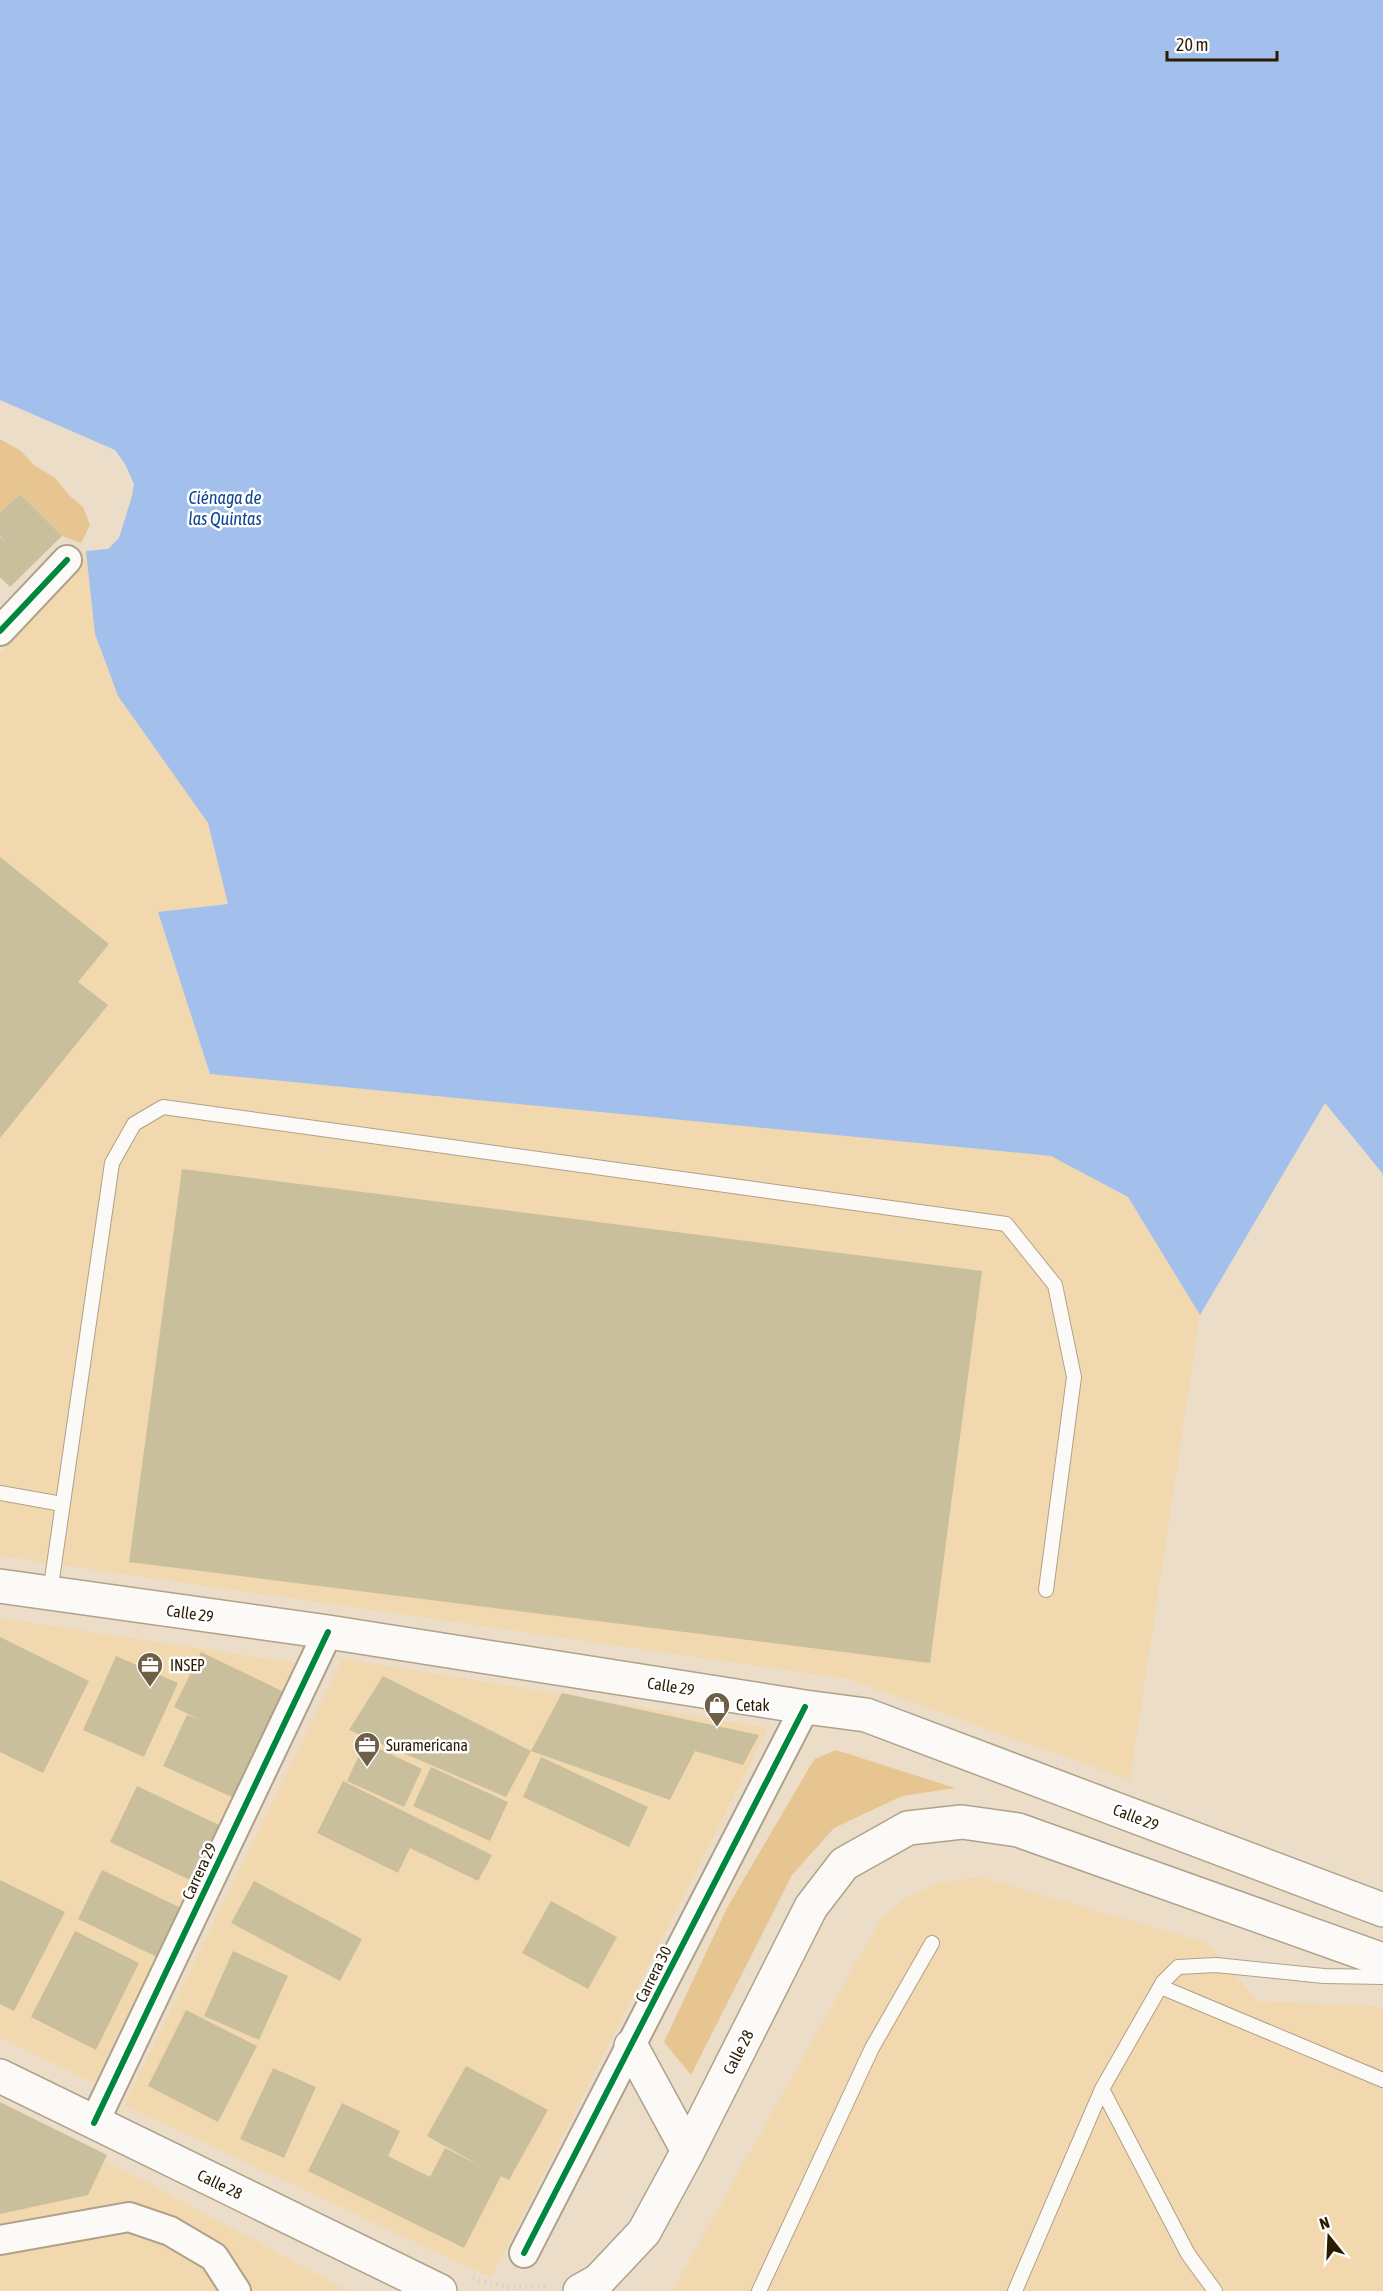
<svg xmlns="http://www.w3.org/2000/svg" width="1383" height="2291" font-family="'Asap Condensed',sans-serif">
  <rect width="100%" height="100%" fill="#ebddc8"/>
  <path fill="#f2d8ae" d="M86,551l9,83 23,62 90,127 20,81 -70,8 52,162 841,82 77,41 72,118 -70,465 -282,-101 -848,-123v-902z
    M0,1618l302,46 -208,419 -94,-45z
    M343,1659l425,69 -277,550 -367,-173z
    M981,1877l227,66 49,58 116,5 10,4v281h-711l208,-371 28,-24 33,-14z
    M0,2112l148,71 201,108h-349z"/>
  <path fill="#e6c590" d="M0,439l21,12 13,14 21,13 15,18 13,11 7,18 -9,18 -19,-7 -42,-42 -20,19z
    M836,1750l119,38 -53,8 -68,32 -42,47 -101,200 -27,-33 63,-134 82,-140 6,-9z"/>
  <path fill="#a3c0ec" d="M0,0h1383v1174l-58,-71 -125,212 -72,-118 -77,-41 -841,-82 -52,-162 70,-8 -20,-81 -90,-127 -23,-62 -9,-83 22,-2 11,-11 13,-42 2,-12 -9,-20 -10,-14 -115,-50z"/>
  <path fill="#c9bf9d" d="M20,494l42,42 -52,51 -10,-10v-40l7,7 -7,-8v-23z
    M0,857l109,87 -31,38 30,23 -108,133z
    M182,1169l800,102 -52,392 -801,-101z
    M0,1637l89,44 -46,92 -43,-21z
    M201,1652l83,40 -50,106 -71,-32 24,-51 11,4 -24,-12z
    M116,1656l62,27 -34,74 -61,-27z
    M383,1676l148,75 31,-58 197,42 -16,30 -48,-14 -25,49 -139,-49 -25,46 -157,-67z
    M365,1742l57,27 -18,38 -57,-26z
    M541,1757l107,50 -19,40 -106,-50z
    M431,1767l77,35 -18,39 -77,-35z
    M343,1781l149,74 -14,26 -68,-33 -12,25 -81,-40z
    M137,1786l82,39 -27,56 -82,-39z
    M102,1870l79,38 -24,49 -79,-38z
    M0,1880l65,32 -51,99 -14,-7z
    M254,1881l108,58 -22,42 -109,-58z
    M551,1901l66,36 -29,52 -66,-36z
    M75,1931l64,32 -43,87 -65,-33z
    M233,1951l55,25 -29,64 -55,-24z
    M186,2010l71,36 -39,76 -70,-36z
    M466,2066l82,44 -39,70 -8,-4 -37,72 -156,-77 34,-68 58,28 -12,25 42,21 15,-29 36,18 -54,-30z
    M273,2068l43,19 -32,71 -44,-19z
    M0,2102l107,53 -19,40 -88,19z"/>
  <g fill="none" stroke-linecap="round" stroke-linejoin="round">
    <g stroke="#afa18a" stroke-width="16">
      <path id="service" d="M0,1493l62,11
        M50,1593l62,-430 22,-39 29,-17 843,117 49,61 19,92 -28,213
        M1161,1987l222,93
        M1102,2089l86,165 27,37
        M759,2291l113,-243 60,-105
        M1015,2291l87,-202 61,-107 15,-15 38,-2 108,11 59,1"/>
    </g>
    <g stroke="#afa18a" stroke-width="32">
      <path id="minor" d="M0,631l67,-71
        M94,2123l234,-491
        M0,2240l129,-23 41,14 44,26 22,34
        M524,2253l281,-546"/>
    </g>
    <g stroke="#afa18a" stroke-width="36">
      <path id="secondary" d="M0,1586l328,46 477,75 61,8 517,195
        M631,2046l57,105
        M0,2076l440,215
        M580,2291l18,-10 46,-49 44,-81 123,-244 33,-43 64,-36 54,-6 56,8 365,130"/>
    </g>
    <path stroke="#d6d1ca" stroke-width="4" stroke-dasharray="1.5 4.5" stroke-linecap="butt" d="M473,2278l37,10 35,-2"/>
    <use href="#service" stroke="#fcfaf7" stroke-width="14"/>
    <use href="#minor" stroke="#fcfaf7" stroke-width="28"/>
    <use href="#secondary" stroke="#fcfaf7" stroke-width="33"/>
    <g stroke="#fff" stroke-width="10">
      <path id="cycleway" d="M0,631l67,-71
        M94,2123l234,-491
        M524,2253l281,-546"/>
    </g>
    <use href="#cycleway" stroke="#00873e" stroke-width="6"/>
  </g>
  <defs>
    <g id="office-pin" transform="scale(1.35)"><path d="M0 17L-7.5 6A9.5 9.5 0 1 1 7.5 6Z" fill="#6e5f47" stroke="#fff"/><path d="M-6-3h4V-5.5h4V-3h4V5H-6ZM-1-4.5V-3h2v-1.5ZM-6 0V1H6V0Z" fill="#fff"/></g>
    <g id="shop-pin" transform="scale(1.35)"><path d="M0 17L-7.5 6A9.5 9.5 0 1 1 7.5 6Z" fill="#6e5f47" stroke="#fff"/><path d="M-5-2.5h2.3a2.7 3.5 0 0 1 5.4 0H5L5.5 6h-11ZM-1.5-2.5h3a1.5 2.3 0 0 0-3 0Z" fill="#fff"/></g>
  </defs>
  <g fill-rule="evenodd">
    <use href="#office-pin" x="150" y="1665"/>
    <use href="#shop-pin" x="717" y="1705"/>
    <use href="#office-pin" x="367" y="1745"/>
  </g>
  <g text-anchor="middle" stroke-width="5" stroke-linejoin="round" paint-order="stroke">
    <g font-size="16" fill="#2b1b01" stroke="#fff">
      <text transform="translate(190 1613) rotate(8)" y="6">Calle 29</text>
      <text transform="translate(671 1686) rotate(9)" y="6">Calle 29</text>
      <text transform="translate(1136 1817) rotate(21)" y="6">Calle 29</text>
      <text transform="translate(199 1871) rotate(-65)" y="6">Carrera 29</text>
      <text transform="translate(653 1974) rotate(-63)" y="6">Carrera 30</text>
      <text transform="translate(738 2052) rotate(-63)" y="6">Calle 28</text>
      <text transform="translate(220 2184) rotate(26)" y="6">Calle 28</text>
    </g>
    <g font-size="16" fill="#2b1b01" stroke="#fff" text-anchor="start">
      <text x="170" y="1671">INSEP</text>
      <text x="736" y="1711">Cetak</text>
      <text x="386" y="1751">Suramericana</text>
    </g>
    <g font-size="18" font-style="italic" fill="#0e4593" stroke="#fff">
      <text x="225" y="504">Ciénaga de<tspan x="225" dy="21">las Quintas</tspan></text>
    </g>
  </g>
  <g transform="translate(1329 2237) rotate(342)" stroke="#ffffff" stroke-width="4.5" paint-order="stroke">
  <path d="M0-4.5L10 22L0 15L-10 22Z" fill="#2b1b01"/>
  <text y="-9" font-size="16" font-weight="bold" text-anchor="middle" fill="#2b1b01">N</text>
  </g>
  <path d="M1167 51v9h110v-9" fill="none" stroke="#2b1b01" stroke-width="3"/>
  <text x="1176" y="51" font-size="18" fill="#2b1b01" stroke="#ffffff" stroke-width="4.5" paint-order="stroke">20 m</text>
</svg>
